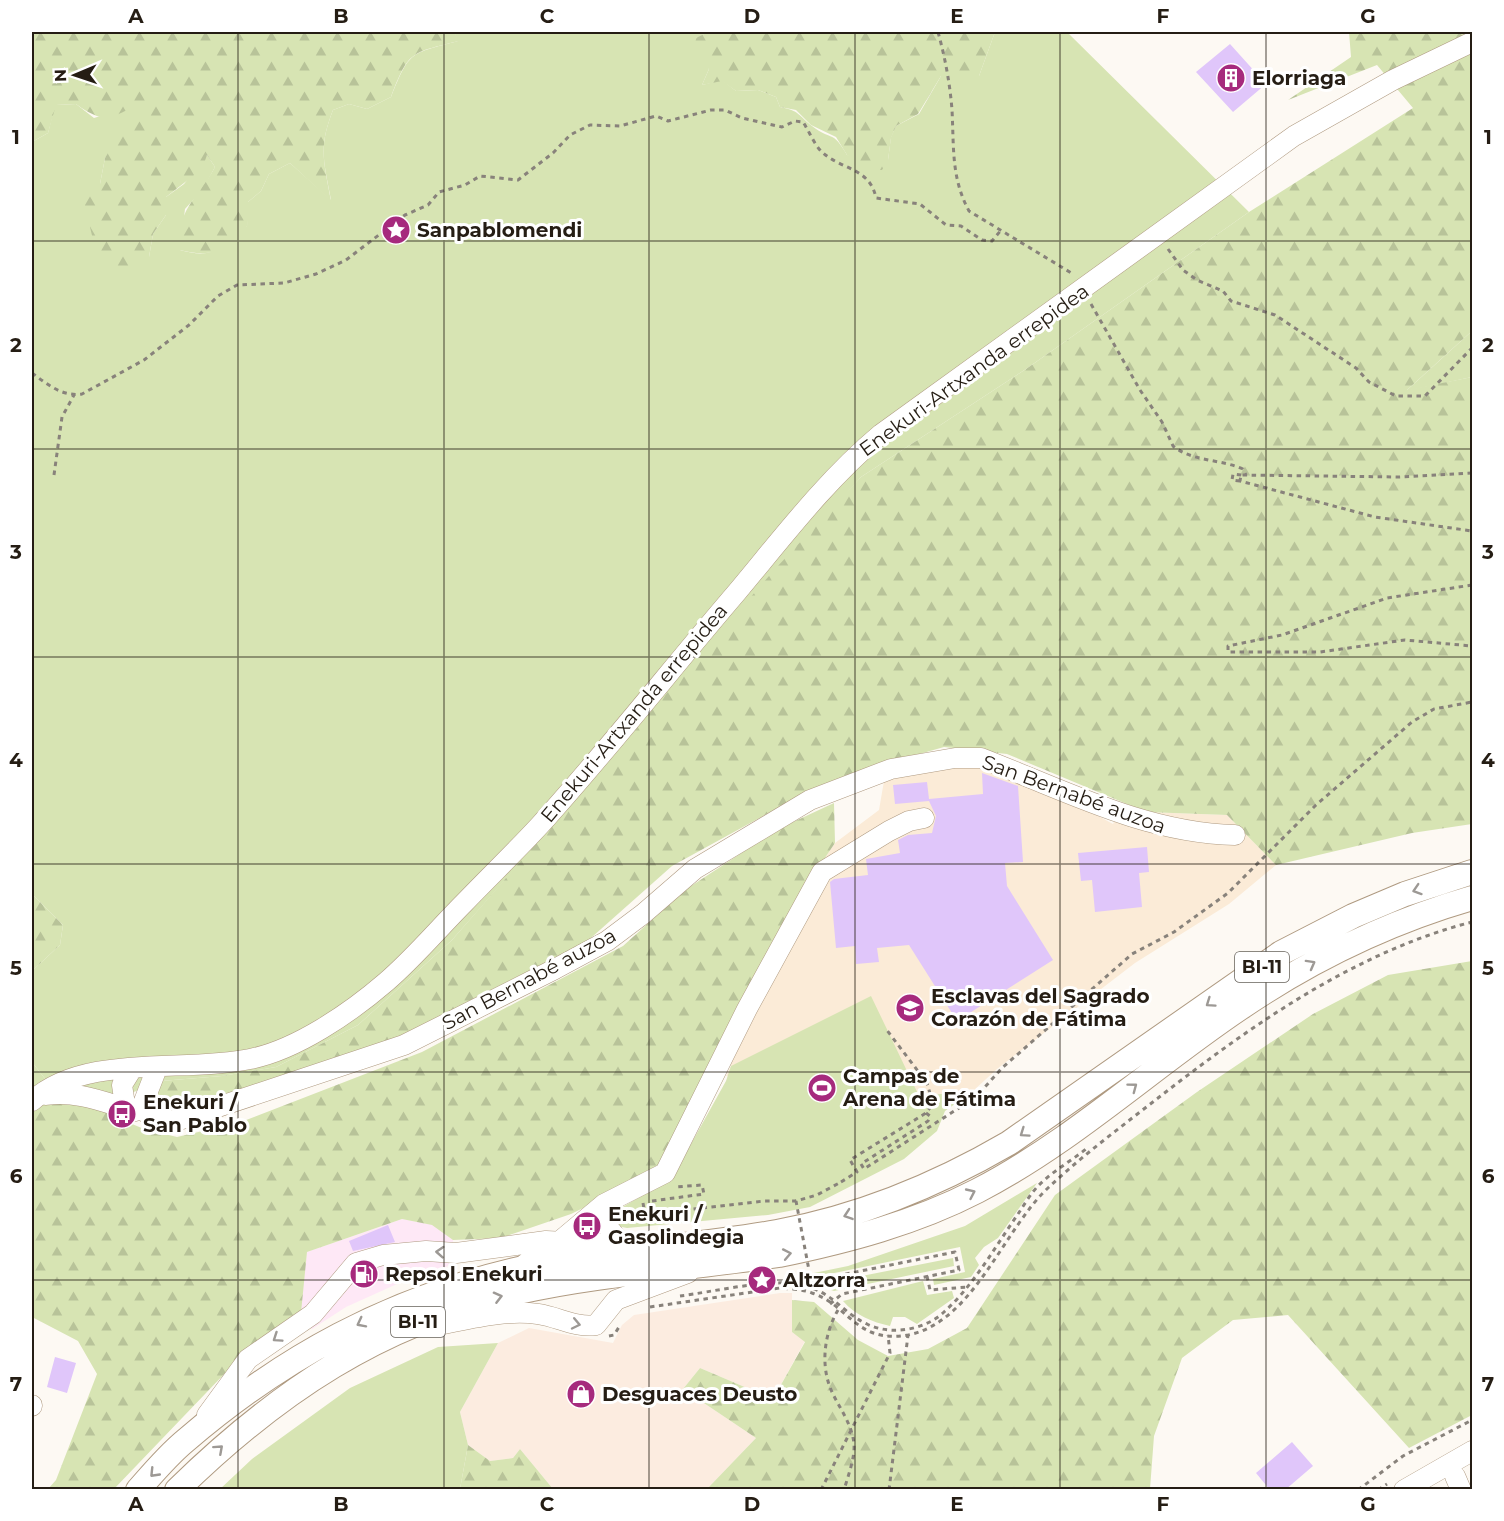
<svg xmlns="http://www.w3.org/2000/svg" width="1504" height="1521" font-family="Montserrat,sans-serif">
  <defs>
    <pattern id="forest-firs" width="22" height="20" patternUnits="userSpaceOnUse" patternTransform="scale(1.5)"><rect width="22" height="20" fill="#d7e4b3"/><path d="M5 1l3.5 6h-7zM16 11l3.5 6h-7z" fill="#b8c399"/></pattern>
  </defs>
  <rect width="100%" height="100%" fill="#fdf9f3"/>
  <path fill="#fee8f6" d="M402,1219l31,6 20,15 -2,25 -54,19 -51,23 -34,22 -13,-12 8,-65z"/>
  <path fill="#fcece0" d="M780,1293h12v39l13,9 -32,58 -73,-31 -17,21 73,49 -49,51h-154l-33,-40 -7,9 -23,3 -22,-16 -8,-33 38,-69 31,-15 84,15 9,-18 12,-10z"/>
  <path fill="#fbebd7" d="M970,765l91,31 52,28 11,-21 22,9 81,3 49,50 -47,39 -94,59 -138,106 -24,22 -54,5 -193,-20 5,-10 -10,-12 93,-180 21,-31 44,-33 5,-29 32,-8z"/>
  <path fill="#d7e4b3" d="M454,32h254l-11,6 12,31 -7,16 20,-5 14,11 22,-1 18,7 4,10c20,4 18,8 32,19 19,15 20,3 35,29l41,5 3,-23 5,-11 23,-12 22,-38h38l16,-44h72l182,180 -223,157 -165,108 -409,463 -94,85 -82,42 -54,9 -61,5 -67,27 -31,-6 -31,-40v-91l28,-26 3,-20 -31,-31v-752l16,-9 7,-28 21,-1 18,14 54,-17 -43,57 -5,26 49,73 4,-23 13,-19v-18l18,-13 23,-29 8,12 -12,22 -18,20 -5,41c34,10 43,-3 67,-24l1,-24 13,-11 8,-17 21,-11 41,37c-7,-38 -13,-52 2,-90l16,-6 18,5 24,-12c19,-47 19,-43 67,-56z
    M1472,331v46l-66,14z
    M871,996l48,100 54,-5 -28,20 -8,20 -33,28 -94,48 -42,8 -141,13 -15,-3 -3,-10 63,-37 54,-97 5,-15z
    M1037,1183l-39,55 -14,9 -9,11 4,7 -8,12 -37,8 -1,-6 32,-7 -5,-25 -145,30 -1,-4 34,-7 117,-40z
    M953,1258l1,8 -120,25 -18,-6z
    M923,1281l4,14 25,-4 2,7 -37,26 -12,-7h-12l-3,9c-18,-4 -35,-11 -47,-25z
    M498,1343l-38,69 8,33 -8,44 -241,1 33,-31 98,-71 88,-41z"/>
  <path fill="url(#forest-firs)" d="M32,32h422l5,9c-48,12 -50,9 -68,56l-24,12 -18,-5 -16,6c-15,38 -9,52 -2,91l-41,-38 -21,11 -8,17 -13,11c0,7 1,17 -1,24 -8,28 -44,31 -67,24 -4,-41 17,-50 35,-83l-8,-12 -5,14 -36,28v18l-13,19 -4,23 -15,11h-21l-18,-20 -11,-46 16,-18 5,-26 25,-42 16,-13c-34,10 -36,26 -70,1l-20,1 -8,28 -16,9z
    M708,32h287l-16,44h-38l-23,38 -22,12 -5,12 -3,22 -6,10 -11,-1 -24,-14 -11,-18 -25,-12 -15,-15 -16,-3 -4,-10 -18,-7 -22,1 -14,-10 -20,4 7,-16 -16,-16 3,-15z
    M1349,32h123v299l-65,59 65,-13v447l-60,9 -136,32 -49,-50 -81,-3 -139,-58 -63,-7 -81,23 -60,24 -131,72 -89,79 -190,96 -189,64 -34,7 -10,-4 -3,-4 -1,-12 5,-11 61,-5 54,-9 82,-42 94,-85 324,-372 85,-91 165,-108 223,-157 164,-104 -36,-43 -89,35 63,-43z
    M834,803l1,40 -21,31 -150,294 -93,46 -70,24 -48,2 -21,-15 -30,-6 -95,33 -7,71 -71,46 -115,120h-66l8,-9 41,-106 -19,-33 -46,-24v-255l31,40 31,6 50,21 33,8 64,-15 181,-70 201,-106 62,-56 93,-61z
    M32,894l31,31 -3,20 -28,26z
    M1472,961v454l-63,33 -121,-133 -55,5 -51,38 -28,78 -4,53h-443l49,-51 -73,-49 17,-21 73,31 32,-57 -13,-10v-32l22,2 44,38 30,16 40,-7 39,-21 88,-133 142,-103 116,-78 75,-39z
    M468,1445l22,16 23,-3 7,-9 33,40h-93z"/>
  <path fill="#e0c6fa" d="M1230,44l36,40 -33,28 -37,-40z
    M982,773l36,13 5,76 -18,1 2,23 46,74 -96,61 -48,-76 -32,3 2,14 -23,2 -1,-18 -19,2 -6,-66 4,-3 34,-4 -2,-16 34,-6 -2,-13 10,-5 24,-2 4,-17 -7,-15 -34,3 -2,-19 34,-3 2,17 54,-5z
    M1147,847l2,25 -10,1 3,34 -47,5 -3,-32 -11,1 -3,-28z
    M388,1225l7,17 -42,9 -4,-10z
    M55,1357l21,6 -9,30 -20,-6z
    M1292,1442l21,24 -28,24h-15l-14,-17z"/>
  <g fill="none" stroke-linecap="round" stroke-linejoin="round">
    <g stroke="#af9a81" stroke-width="21">
      <path id="minor" d="M46,1095c31,-5 60,8 89,16l6,-2
        M32,1101c53,-48 151,-28 218,-42 46,-9 100,-46 136,-77 28,-24 53,-54 79,-80 25,-26 51,-51 75,-77 68,-75 131,-156 197,-233 46,-55 89,-112 144,-158l413,-298 99,-56 79,-38
        M125,1105l-3,-20 10,-16
        M141,1109l16,11 19,1 228,-76 151,-76 52,-28 36,-27 52,-45 115,-69 81,-31 64,-11h26c83,32 164,75 254,77
        M141,1109l16,-41
        M604,1204v18l19,24
        M525,1264l35,-23 44,-37 61,-31 82,-164 75,-137 67,-41 20,-10 15,-3
        M432,1326c34,-6 72,-17 106,-12 21,3 37,14 58,11l20,-25 72,-27
        M32,1406v-1
        M207,1415l41,-56 65,-45 43,-51 27,-8 43,-4 30,2 90,-12 76,4
        M1455,1476l6,14
        M1404,1490l68,-39"/>
    </g>
    <g stroke="#af9a81" stroke-width="26">
      <path id="major" d="M138,1490c15,-17 30,-35 47,-49 98,-84 203,-141 330,-171 85,-20 175,-22 262,-38 82,-15 160,-47 232,-89l272,-190 72,-37 52,-22 67,-22
        M177,1490c99,-97 204,-168 341,-198 84,-19 176,-24 261,-37 68,-14 136,-32 198,-64 95,-49 175,-124 263,-183 72,-49 149,-86 232,-110"/>
    </g>
    <path stroke="#88827b" stroke-width="3" stroke-dasharray="4.5 4.5" stroke-linecap="butt" d="M938,32c7,25 12,52 14,78 2,37 -1,68 17,101l104,63
      M1168,249l15,21 14,10 26,11 8,10 44,14 81,53 13,14 27,14h29l47,-48
      M1091,304l49,86 22,32 11,24c20,16 48,13 70,23l3,6
      M32,373c15,11 30,24 50,21l62,-34 45,-35 29,-29 19,-11 47,-2 32,-9 30,-14 59,-45 23,-10 11,-13 26,-7 15,-9 38,4 35,-27 17,-18 20,-10 30,1 36,-10 12,5 43,-11h14l17,8 40,9 13,-6 8,1c6,9 11,22 18,29 19,19 49,16 55,47l44,6 26,21 15,1 21,14 10,1 10,-12
      M1472,473l-72,4 -159,-2 -1,6 135,36 97,14
      M54,475l8,-58 12,-22
      M1240,481l-8,-1 1,-6 8,1
      M1472,585l-85,13 -105,37 -54,11v6h92l85,-12 67,6
      M926,1113l4,3 -2,5 -67,43 3,5 112,-72 26,-29 130,-114 42,-22 54,-39 88,-88 96,-83 22,-13 38,-7
      M841,1182l16,-10 -7,-12 76,-47 7,-9 -6,-21 -41,-54
      M652,1201l52,-7 -2,-9 -27,2
      M643,1203l2,11
      M622,1217l142,-16h32
      M927,1276l3,14 37,-3
      M680,1296c32,-4 86,-17 117,-12 37,7 42,27 70,40 24,12 58,6 77,-12 30,-27 51,-65 74,-98 6,-9 13,-21 21,-29 14,-14 32,-24 47,-36
      M830,1304l12,-10 117,-24 -4,-18 -114,23
      M650,1307l130,-19c10,1 22,1 32,5 37,12 44,51 96,42 66,-13 96,-107 141,-148 34,-32 72,-60 109,-89 94,-73 197,-146 314,-176
      M838,1310c-14,24 -18,56 -6,82 8,17 20,32 22,52 1,14 -6,32 -10,46
      M609,1336l5,-1 5,-8
      M821,1490l69,-137 -2,-18
      M889,1490l19,-155
      M1358,1490l45,-34 69,-36
      M1378,1490l9,-6"/>
    <use href="#minor" stroke="#fff" stroke-width="20"/>
    <use href="#major" stroke="#fff" stroke-width="24"/>
    <path stroke="#88827b" stroke-width="3" stroke-dasharray="4.5 4.5" stroke-linecap="butt" d="M841,1275l-30,6 -15,-80 21,-6 24,-13"/>
  </g>
  <defs><path id="oneway-chevron" d="M-2-3.5L2.5 0L-2 3.5" fill="none" stroke-width="1.6" stroke-linecap="round" stroke-linejoin="round" transform="scale(1.5)"/></defs>
  <g stroke="#9d9995">
    <use href="#oneway-chevron" transform="translate(1417 890) rotate(162)"/>
    <use href="#oneway-chevron" transform="translate(1311 964) rotate(-29)"/>
    <use href="#oneway-chevron" transform="translate(1210 1003) rotate(145)"/>
    <use href="#oneway-chevron" transform="translate(1133 1087) rotate(-37)"/>
    <use href="#oneway-chevron" transform="translate(1024 1133) rotate(145)"/>
    <use href="#oneway-chevron" transform="translate(971 1193) rotate(-25)"/>
    <use href="#oneway-chevron" transform="translate(848 1215) rotate(161)"/>
    <use href="#oneway-chevron" transform="translate(440 1252) rotate(-176)"/>
    <use href="#oneway-chevron" transform="translate(787 1254) rotate(-11)"/>
    <use href="#oneway-chevron" transform="translate(498 1297) rotate(-14)"/>
    <use href="#oneway-chevron" transform="translate(361 1323) rotate(153)"/>
    <use href="#oneway-chevron" transform="translate(576 1324) rotate(12)"/>
    <use href="#oneway-chevron" transform="translate(277 1338) rotate(146)"/>
    <use href="#oneway-chevron" transform="translate(219 1449) rotate(-42)"/>
    <use href="#oneway-chevron" transform="translate(154 1473) rotate(134)"/>
  </g>
  <path fill="none" stroke="#251d14" stroke-width="1.5" stroke-opacity="0.55" d="M238,32v1458M444,32v1458M649,32v1458M855,32v1458M1060,32v1458M1266,32v1458M32,241h1440M32,449h1440M32,657h1440M32,864h1440M32,1072h1440M32,1280h1440"/>
  <defs>
    <g id="building-disc" transform="scale(1.5)"><circle r="9.5" fill="#a62a7d" stroke="#fff"/><path d="M-4-6H4V6H1V3H-1V6H-4ZM-2.5-4.3h1.7v1.8h-1.7ZM.8-4.3h1.7v1.8H.8ZM-2.5-1h1.7V.8h-1.7ZM.8-1h1.7V.8H.8Z" fill="#fff"/></g>
    <g id="sight-disc" transform="scale(1.5)"><circle r="9.5" fill="#a62a7d" stroke="#fff"/><path d="M0-6L1.8-2.2L6-1.7L2.9 1.2L3.7 5.4L0 3.3L-3.7 5.4L-2.9 1.2L-6-1.7L-1.8-2.2Z" fill="#fff"/></g>
    <g id="school-disc" transform="scale(1.5)"><circle r="9.5" fill="#a62a7d" stroke="#fff"/><path d="M0-5L7-2L0 1L-7-2ZM-4 1L0 2.5L4 1V4Q0 6-4 4Z" fill="#fff"/></g>
    <g id="stadium-disc" transform="scale(1.5)"><circle r="9.5" fill="#a62a7d" stroke="#fff"/><path d="M0-5a6.5 5 0 1 0 0 10a6.5 5 0 1 0 0-10ZM-3.5-1.8h7v3.6h-7Z" fill="#fff"/></g>
    <g id="bus-disc" transform="scale(1.5)"><circle r="9.5" fill="#a62a7d" stroke="#fff"/><path d="M-5-6H5V4H4V6H2V4H-2V6H-4V4H-5ZM-3.5-4V0h7V-4ZM-3.5 1.2v1.5H-2V1.2ZM2 1.2v1.5H3.5V1.2Z" fill="#fff"/></g>
    <g id="fuel-disc" transform="scale(1.5)"><circle r="9.5" fill="#a62a7d" stroke="#fff"/><path d="M-5.5-6h7V0h2V4h1.3V-2.5L3-4.5l.8-.8L6-3V5H2.5V1h-1V6h-7ZM-4.2-4.7v3.2H.2V-4.7Z" fill="#fff"/></g>
    <g id="shop-disc" transform="scale(1.5)"><circle r="9.5" fill="#a62a7d" stroke="#fff"/><path d="M-5-2.5h2.3a2.7 3.5 0 0 1 5.4 0H5L5.5 6h-11ZM-1.5-2.5h3a1.5 2.3 0 0 0-3 0Z" fill="#fff"/></g>
  </defs>
  <g fill-rule="evenodd">
    <use href="#building-disc" x="1231" y="78"/>
    <use href="#sight-disc" x="396" y="230"/>
    <use href="#school-disc" x="910" y="1008"/>
    <use href="#stadium-disc" x="822" y="1088"/>
    <use href="#bus-disc" x="122" y="1114"/>
    <use href="#bus-disc" x="587" y="1226"/>
    <use href="#fuel-disc" x="364" y="1274"/>
    <use href="#sight-disc" x="762" y="1280"/>
    <use href="#shop-disc" x="581" y="1394"/>
  </g>
  <g text-anchor="middle" stroke-width="6" stroke-linejoin="round" paint-order="stroke">
    <g fill="#fff" stroke="#66615a" stroke-width="1.5">
      <rect x="1235" y="952" width="54" height="30" rx="4.5"/>
      <rect x="391" y="1307" width="54" height="30" rx="4.5"/>
    </g>
    <g font-size="18" font-weight="bold" fill="#251d14">
      <text x="1262" y="973">BI-11</text>
      <text x="418" y="1328">BI-11</text>
    </g>
    <g font-size="20" font-weight="bold" fill="#251d14" stroke="#fff" text-anchor="start">
      <text x="1252" y="85">Elorriaga</text>
      <text x="417" y="237">Sanpablomendi</text>
      <text x="931" y="1003">Esclavas del Sagrado<tspan x="931" dy="23">Corazón de Fátima</tspan></text>
      <text x="843" y="1083">Campas de<tspan x="843" dy="23">Arena de Fátima</tspan></text>
      <text x="143" y="1109">Enekuri /<tspan x="143" dy="23">San Pablo</tspan></text>
      <text x="608" y="1221">Enekuri /<tspan x="608" dy="23">Gasolindegia</tspan></text>
      <text x="385" y="1281">Repsol Enekuri</text>
      <text x="783" y="1287">Altzorra</text>
      <text x="602" y="1401">Desguaces Deusto</text>
    </g>
    <g font-size="20" fill="#251d14" stroke="#fff">
      <text transform="translate(974 370) rotate(-36)" y="7">Enekuri-Artxanda errepidea</text>
      <text transform="translate(634 713) rotate(-50)" y="7">Enekuri-Artxanda errepidea</text>
      <text transform="translate(1074 794) rotate(20)" y="7">San Bernabé auzoa</text>
      <text transform="translate(529 979) rotate(-28)" y="7">San Bernabé auzoa</text>
    </g>
  </g>
  <rect width="1504" height="1521" fill="none" stroke="#ffffff" stroke-width="66"/>
  <g transform="translate(75 75) rotate(268)" stroke="#ffffff" stroke-width="4.5" paint-order="stroke">
  <path d="M0-4.5L10 22L0 15L-10 22Z" fill="#251d14"/>
  <text y="-9" font-size="16" font-weight="bold" text-anchor="middle" fill="#251d14">N</text>
  </g>
  <rect x="33" y="33" width="1438" height="1455" fill="none" stroke="#251d14" stroke-width="2"/>
  <g font-size="20" text-anchor="middle" font-weight="bold" fill="#251d14">
    <text x="136" y="23">A</text>
    <text x="341" y="23">B</text>
    <text x="547" y="23">C</text>
    <text x="752" y="23">D</text>
    <text x="957" y="23">E</text>
    <text x="1163" y="23">F</text>
    <text x="1368" y="23">G</text>
    <text x="16" y="144">1</text>
    <text x="1488" y="144">1</text>
    <text x="16" y="352">2</text>
    <text x="1488" y="352">2</text>
    <text x="16" y="559">3</text>
    <text x="1488" y="559">3</text>
    <text x="16" y="767">4</text>
    <text x="1488" y="767">4</text>
    <text x="16" y="975">5</text>
    <text x="1488" y="975">5</text>
    <text x="16" y="1183">6</text>
    <text x="1488" y="1183">6</text>
    <text x="16" y="1391">7</text>
    <text x="1488" y="1391">7</text>
    <text x="136" y="1511">A</text>
    <text x="341" y="1511">B</text>
    <text x="547" y="1511">C</text>
    <text x="752" y="1511">D</text>
    <text x="957" y="1511">E</text>
    <text x="1163" y="1511">F</text>
    <text x="1368" y="1511">G</text>
  </g>
</svg>
